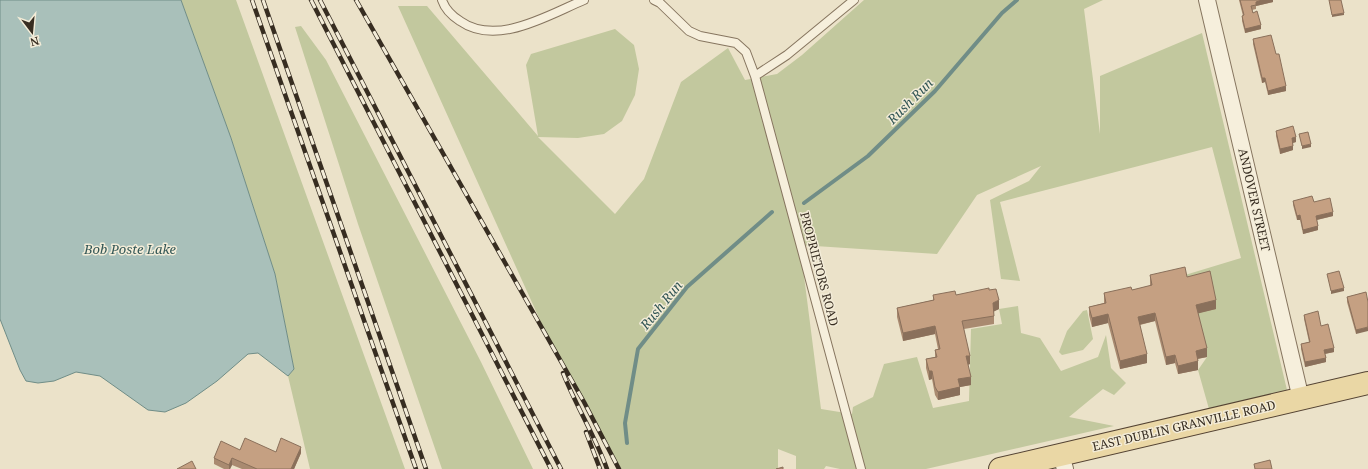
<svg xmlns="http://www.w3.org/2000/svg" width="1368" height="469" font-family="'Noto Serif',serif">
  <rect width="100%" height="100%" fill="#ebe2c9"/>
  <path fill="#c2c89e" d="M181,0h55l169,469h-95l-22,-93 6,-7 -19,-95 -44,-136z
    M864,0h239l-19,9 16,125v-58l102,-43 85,357 -78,19 -11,-39 9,-13 -22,-82 56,-17 -29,-111 -212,55 20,79 -19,-2 -11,-79 39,-19 12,-15 -64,29 -40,59 -137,-9 21,164 31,5 1,-7 20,-10 11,-33 33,-7 16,51 36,-7 2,-72 31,-5 -3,-15 19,-3 3,27 19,5 21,33 37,-14 8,-22 5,33 15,15 -12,12 -11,-6 -34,28 45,9 -188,43h-86l-14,-3 -2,3h-28v-13l-18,-7v20h-157l-72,-129 -151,-334h29l111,130 -12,-71 5,-11 84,-25 19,16 5,24 -4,26 -13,26 -18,13 -26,4 -40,-1 77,77 29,-35 37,-97 47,-34 17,32 32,-6 25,-19z
    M301,26l25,34 155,302 52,107h-91l-84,-245 -63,-197z
    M1087,310l6,29 -10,11 -21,5 -3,-3 8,-21 16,-20z"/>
  <path fill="#a9c0ba" stroke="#708d87" d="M0,0h181l50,138 44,136 19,95 -6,7 -30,-23 -10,1 -31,27 -31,22 -21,9 -17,-2 -48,-34 -24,-4 -22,9 -16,2 -12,-2 -6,-11 -20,-51z"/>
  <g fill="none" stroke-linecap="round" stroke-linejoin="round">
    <path stroke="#708d87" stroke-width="4" d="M804,203l64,-47 67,-65 67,-78 15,-13
      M627,443l-2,-20 13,-74 49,-62 85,-75"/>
    <g stroke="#86755f" stroke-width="10">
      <path id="lane" d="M442,0c3,9 10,16 18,21 37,26 88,-6 124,-21
        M654,0l6,3 29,28 11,5 36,7 10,9 9,24 106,393
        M755,76l32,-21 67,-55"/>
    </g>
    <g stroke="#86755f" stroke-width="18">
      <path id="street" d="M1207,0l94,399
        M1061,455l4,14"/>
    </g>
    <g stroke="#544333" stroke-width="24">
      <path id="primary" d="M1000,469l368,-86"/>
    </g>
    <use href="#lane" stroke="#f6efdc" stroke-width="8"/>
    <use href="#street" stroke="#f6efdc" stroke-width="16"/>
    <use href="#primary" stroke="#ead7a5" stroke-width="22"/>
    <g stroke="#372d21" stroke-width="4.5">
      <path id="rail" d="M252,0l164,469
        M263,0l163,469
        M311,0l240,469
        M320,0l241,469
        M356,0l228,402 35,67
        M563,373c13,33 32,63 44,96
        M586,432l14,37"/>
    </g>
    <use href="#rail" stroke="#f3ecd8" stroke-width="3" stroke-dasharray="9" stroke-linecap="butt"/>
  </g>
  <path fill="#a98a70" d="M1239,0h34v2l-17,4v3l-4,1 9,19 -16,4 -3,-12v-5h1z
    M1253,39l23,15 10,37 -18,4 -3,-13 -3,1 -9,-39z
    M1276,131l20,11 -3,1v7l-13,4 -4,-18z
    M1293,201l40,15 -16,4 1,10 -15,4 -3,-14h-3l-4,-15z
    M1150,275l37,2 29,32 -18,4 9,44 -9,2v11l-20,4 -3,-11 -9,2 -11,-44 -15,4 7,38 -27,6 -12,-46 -16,4 -3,-12v-8l15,-4v-10l28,-3 18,-4z
    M989,290l10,19 -5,2v13l-30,5 6,35 -2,1 3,20 -11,2v8l-22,5 -3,-5 -3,-16 -3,1 -3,-12v-9l9,-2v-7l3,-1 -3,-15 -32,7 -6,-24v-9l36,-8v-5h23z
    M1366,292l-10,42 -9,-32v-5z
    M1304,315l17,11 13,26 -9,2 1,8 -21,5 -4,-18v-5l8,-2 -5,-23z
    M240,450l36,2 25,1 -7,16h-52l-10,-4 -2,4h-6l-10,-5v-6z"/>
  <path fill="#8a705b" d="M1262,0h11v2l-17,4v-4z
    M1344,13v2l-12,2v-2z
    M1261,25v4l-16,4v-4z
    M1262,78h3v4l-3,1z
    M1286,86v5l-18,4v-4z
    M1296,137v5l-4,1v-5z
    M1311,144v3l-9,2v-3z
    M1293,146v4l-13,4v-5z
    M1333,212v4l-17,4v-4z
    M1300,215v5h-3v-4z
    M1318,226v4l-15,4v-4z
    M1344,288v3l-13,3v-3z
    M999,300v9l-6,3v-9z
    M1216,300v9l-20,5v-9z
    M1155,313v8l-17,4v-8z
    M1108,314v9l-16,4v-9z
    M935,326v8l-32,7v-8z
    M1368,327v4l-12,3v-4z
    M1207,348v9l-11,2v-8z
    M1334,348v4l-10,2v-4z
    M1147,354v9l-27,6v-8z
    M1175,355v8l-9,2v-8z
    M966,356h4v8l-4,1z
    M1326,358v4l-21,5v-5z
    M1198,361v9l-20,4v-8z
    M929,371h3v8l-3,1z
    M971,377v8l-11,2v8l-22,5v-8l20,-13z
    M301,447v6l-7,16h-3z
    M232,458v7l-2,4h-1v-4z"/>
  <path fill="#c5a082" stroke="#8a705b" d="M1240,0h22l-6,2v3l-5,1 2,7 4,-2 4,14 -16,4 -3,-13 2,-1z
    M1329,0h12l3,13 -12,2z
    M1271,35l5,19h3l7,32 -18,5 -3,-13h-3l-9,-39z
    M1293,126l3,11 -4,1 1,8 -13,3 -4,-18z
    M1308,132l3,12 -9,2 -3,-12z
    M1312,196l2,6 16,-4 3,14 -17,4 2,10 -15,4 -3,-15 -3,1 -4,-15z
    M1185,267l2,10 23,-6 6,29 -20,5 11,43 -11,3 2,10 -20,5 -3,-11 -9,2 -11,-44 -17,4 9,37 -27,7 -12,-47 -16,4 -3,-11 17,-4 -2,-10 27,-6 1,3 20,-5 -2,-10z
    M1339,271l5,17 -13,3 -4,-17z
    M989,288v2l7,-1 3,11 -6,3 1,13 -32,5 8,35h-4l5,21 -13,2 2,8 -22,5 -3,-5 -3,-16h-3l-3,-12 11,-2 -2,-7 5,-1 -5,-23 -32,7 -6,-25 37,-8 -1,-5 22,-4 1,4z
    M1366,292l2,10v25l-12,3 -9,-33z
    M1318,311l3,15 7,-2 6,24 -10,2 2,8 -21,4 -4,-18 9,-2 -6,-27z
    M245,438l31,14 5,-14 20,9 -10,22h-34l-25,-11 -3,7 -15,-7 7,-17 19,9z
    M1270,460l2,9h-17l-1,-5z
    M192,461l4,8h-19z
    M783,467v2h-7z"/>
  <g text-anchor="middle" stroke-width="3" stroke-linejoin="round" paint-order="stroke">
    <g font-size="12" fill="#372d21" stroke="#f3ecd8">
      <text transform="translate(1254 200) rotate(77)" y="4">ANDOVER STREET</text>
      <text transform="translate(819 269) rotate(75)" y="4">PROPRIETORS ROAD</text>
      <text transform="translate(1184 426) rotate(-13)" y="4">EAST DUBLIN GRANVILLE ROAD</text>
    </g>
    <g font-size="13" font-style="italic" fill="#325655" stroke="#f3ecd8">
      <text transform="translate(910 101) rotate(-45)" y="5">Rush Run</text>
      <text x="130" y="254">Bob Poste Lake</text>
      <text transform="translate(661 305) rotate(-51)" y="5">Rush Run</text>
    </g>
  </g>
  <g transform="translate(32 32) rotate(164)" stroke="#f3ecd8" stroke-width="3" paint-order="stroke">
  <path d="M0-3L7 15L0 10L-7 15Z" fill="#372d21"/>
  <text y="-6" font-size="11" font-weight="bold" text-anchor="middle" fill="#372d21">N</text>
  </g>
</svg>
